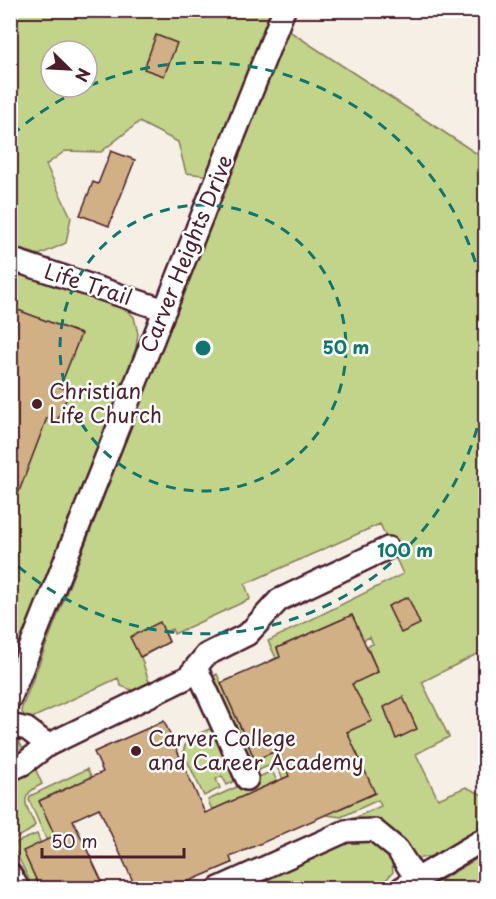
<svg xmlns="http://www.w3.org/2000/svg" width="496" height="899" font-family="'Playpen Sans',sans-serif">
  <rect width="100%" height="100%" fill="#f6efe6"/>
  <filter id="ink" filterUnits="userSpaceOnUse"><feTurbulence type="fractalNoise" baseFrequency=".0167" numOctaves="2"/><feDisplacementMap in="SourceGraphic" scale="12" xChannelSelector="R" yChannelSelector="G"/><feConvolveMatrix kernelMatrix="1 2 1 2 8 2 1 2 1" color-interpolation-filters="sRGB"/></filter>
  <g filter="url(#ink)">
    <path fill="#c1d489" stroke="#867a5a" stroke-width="1.5" fill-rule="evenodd" d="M10,11h265l-65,165 -24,-3 -8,-31 -39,-20 -38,30 -36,-1 -19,14 25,52 -5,26 -27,12 -28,-9zM51,51h36v36h-36z
      M280,25l205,134v491l-63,32 27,55 -33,17 22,45 28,-12 19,9v32l-22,16 -31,12 -17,3 -8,-4 -12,-22 -21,-13h-24l31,-14 -3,-6 -37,17 -14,-2 47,-22 -18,-42 -23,9 -25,-57 70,-31 -11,-26 6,-2 -3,-7 -7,3 -11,-25 -75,33 11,26 -17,6 -7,-16 12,-6 -8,-17 135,-67 -23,-50 -135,60 5,15 -76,35 -2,-5 -7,3 4,10 -28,15 9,28 -13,7 -16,-6 -3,-8 -86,40 -7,-1 -4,-7 128,-330 -9,-2z
      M11,270l110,35 13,12 4,17 -6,42 -109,279 -12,-4z
      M217,674l38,86 23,-10 25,20 -20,9 -8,-16 -25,11 -41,-96z
      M216,726l24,52 -13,7 -5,-9 -6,3 4,9 -16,8 -21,-44 4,-13z
      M13,737l4,2 8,12 -14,9v-22z
      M35,768l7,16c-25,12 -16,21 -7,41 -6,10 -18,9 -24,18v-65z
      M87,769l5,8 -52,23 16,37 -9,4 -18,-41 1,-4z
      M272,771l5,10 -65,29 -4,-10z
      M37,834l4,10 -17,7 16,37h-7l-19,-40 3,-6z
      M363,836c20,8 28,15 30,36l-14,16h-138l112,-50z
      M485,854v34h-58z"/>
    <path fill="#d0b084" stroke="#4a1f2b" stroke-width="1.5" d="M156,35l21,8 -13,33 -20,-7z
      M111,151l24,9 -26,66 -29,-11 13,-33 5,2z
      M10,307l71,27 -21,53 10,3 -13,31 -10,-3 -35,92z
      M408,597l12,27 -19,9 -13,-27z
      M352,615l26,57 -26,12 20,37 -25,11 28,61 -145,64 2,6 -59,25h-37l-37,-80 -26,12 32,68h-65l-17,-37 32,-15 -16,-35 64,-29 -9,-20 70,-31 41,92 84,-37 -11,-26 -23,10 -34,-77 59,-26 -3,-9z
      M160,622l9,20 -29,15 -10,-20z
      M403,697l14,32 -21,10 -12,-32z"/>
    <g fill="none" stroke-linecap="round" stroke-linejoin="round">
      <g stroke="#4a1f2b" stroke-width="26">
        <path id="minor" d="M10,259l155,51
          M196,667l51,112
          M10,699l274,-689
          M10,725l17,4 21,16
          M10,770l13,-6 25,-19 140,-68 18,-22 42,-21 31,-34 109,-52
          M10,874l8,14
          M219,888l127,-57 28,-1 23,19 20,31
          M402,888l84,-50"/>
      </g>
      <use href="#minor" stroke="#fff" stroke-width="21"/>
    </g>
  </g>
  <g fill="none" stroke="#0f766e" stroke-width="3" stroke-dasharray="10 8">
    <circle cx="203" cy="348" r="143"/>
    <path d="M485 393A286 286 0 0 1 12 561M12 135A286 286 0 0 1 84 88M89 86A286 286 0 0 1 485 303"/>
  </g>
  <g fill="#4a1f2b" stroke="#fff" stroke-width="2">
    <circle cx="37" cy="404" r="6"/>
    <circle cx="136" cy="751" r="6"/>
  </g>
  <g text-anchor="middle" stroke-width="5" stroke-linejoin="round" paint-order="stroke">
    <g font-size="21" fill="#4a1f2b" stroke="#fff">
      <text transform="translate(187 254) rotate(-68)" y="7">Carver Heights Drive</text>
      <text transform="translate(88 285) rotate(18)" y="7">Life Trail</text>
    </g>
    <g font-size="21" fill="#4a1f2b" stroke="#fff" text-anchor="start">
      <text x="49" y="399">Christian<tspan x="49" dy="24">Life Church</tspan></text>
      <text x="148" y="746">Carver College<tspan x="148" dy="24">and Career Academy</tspan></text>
    </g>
  </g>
  <circle cx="203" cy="348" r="9" fill="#0f766e" stroke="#fff" stroke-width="3"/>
  <g font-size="18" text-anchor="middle" font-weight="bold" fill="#0f766e" stroke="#fff" stroke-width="5" stroke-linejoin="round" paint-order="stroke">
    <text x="346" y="354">50 m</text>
    <text x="405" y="557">100 m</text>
  </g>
  <rect width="496" height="899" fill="none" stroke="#fff" stroke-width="36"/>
  <rect x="18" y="18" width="460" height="863" fill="none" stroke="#4a1f2b" stroke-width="2" filter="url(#ink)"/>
  <g transform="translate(69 69) rotate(114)"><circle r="28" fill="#ffffff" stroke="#b7a5aa" stroke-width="1.5"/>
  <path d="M0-4.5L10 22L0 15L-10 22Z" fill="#4a1f2b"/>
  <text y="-9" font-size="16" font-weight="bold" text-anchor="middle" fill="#4a1f2b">N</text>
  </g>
  <path d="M42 848v9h142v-9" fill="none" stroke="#4a1f2b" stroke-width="3"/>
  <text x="51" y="848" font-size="18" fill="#4a1f2b" stroke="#ffffff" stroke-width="4.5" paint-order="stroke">50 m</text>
</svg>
